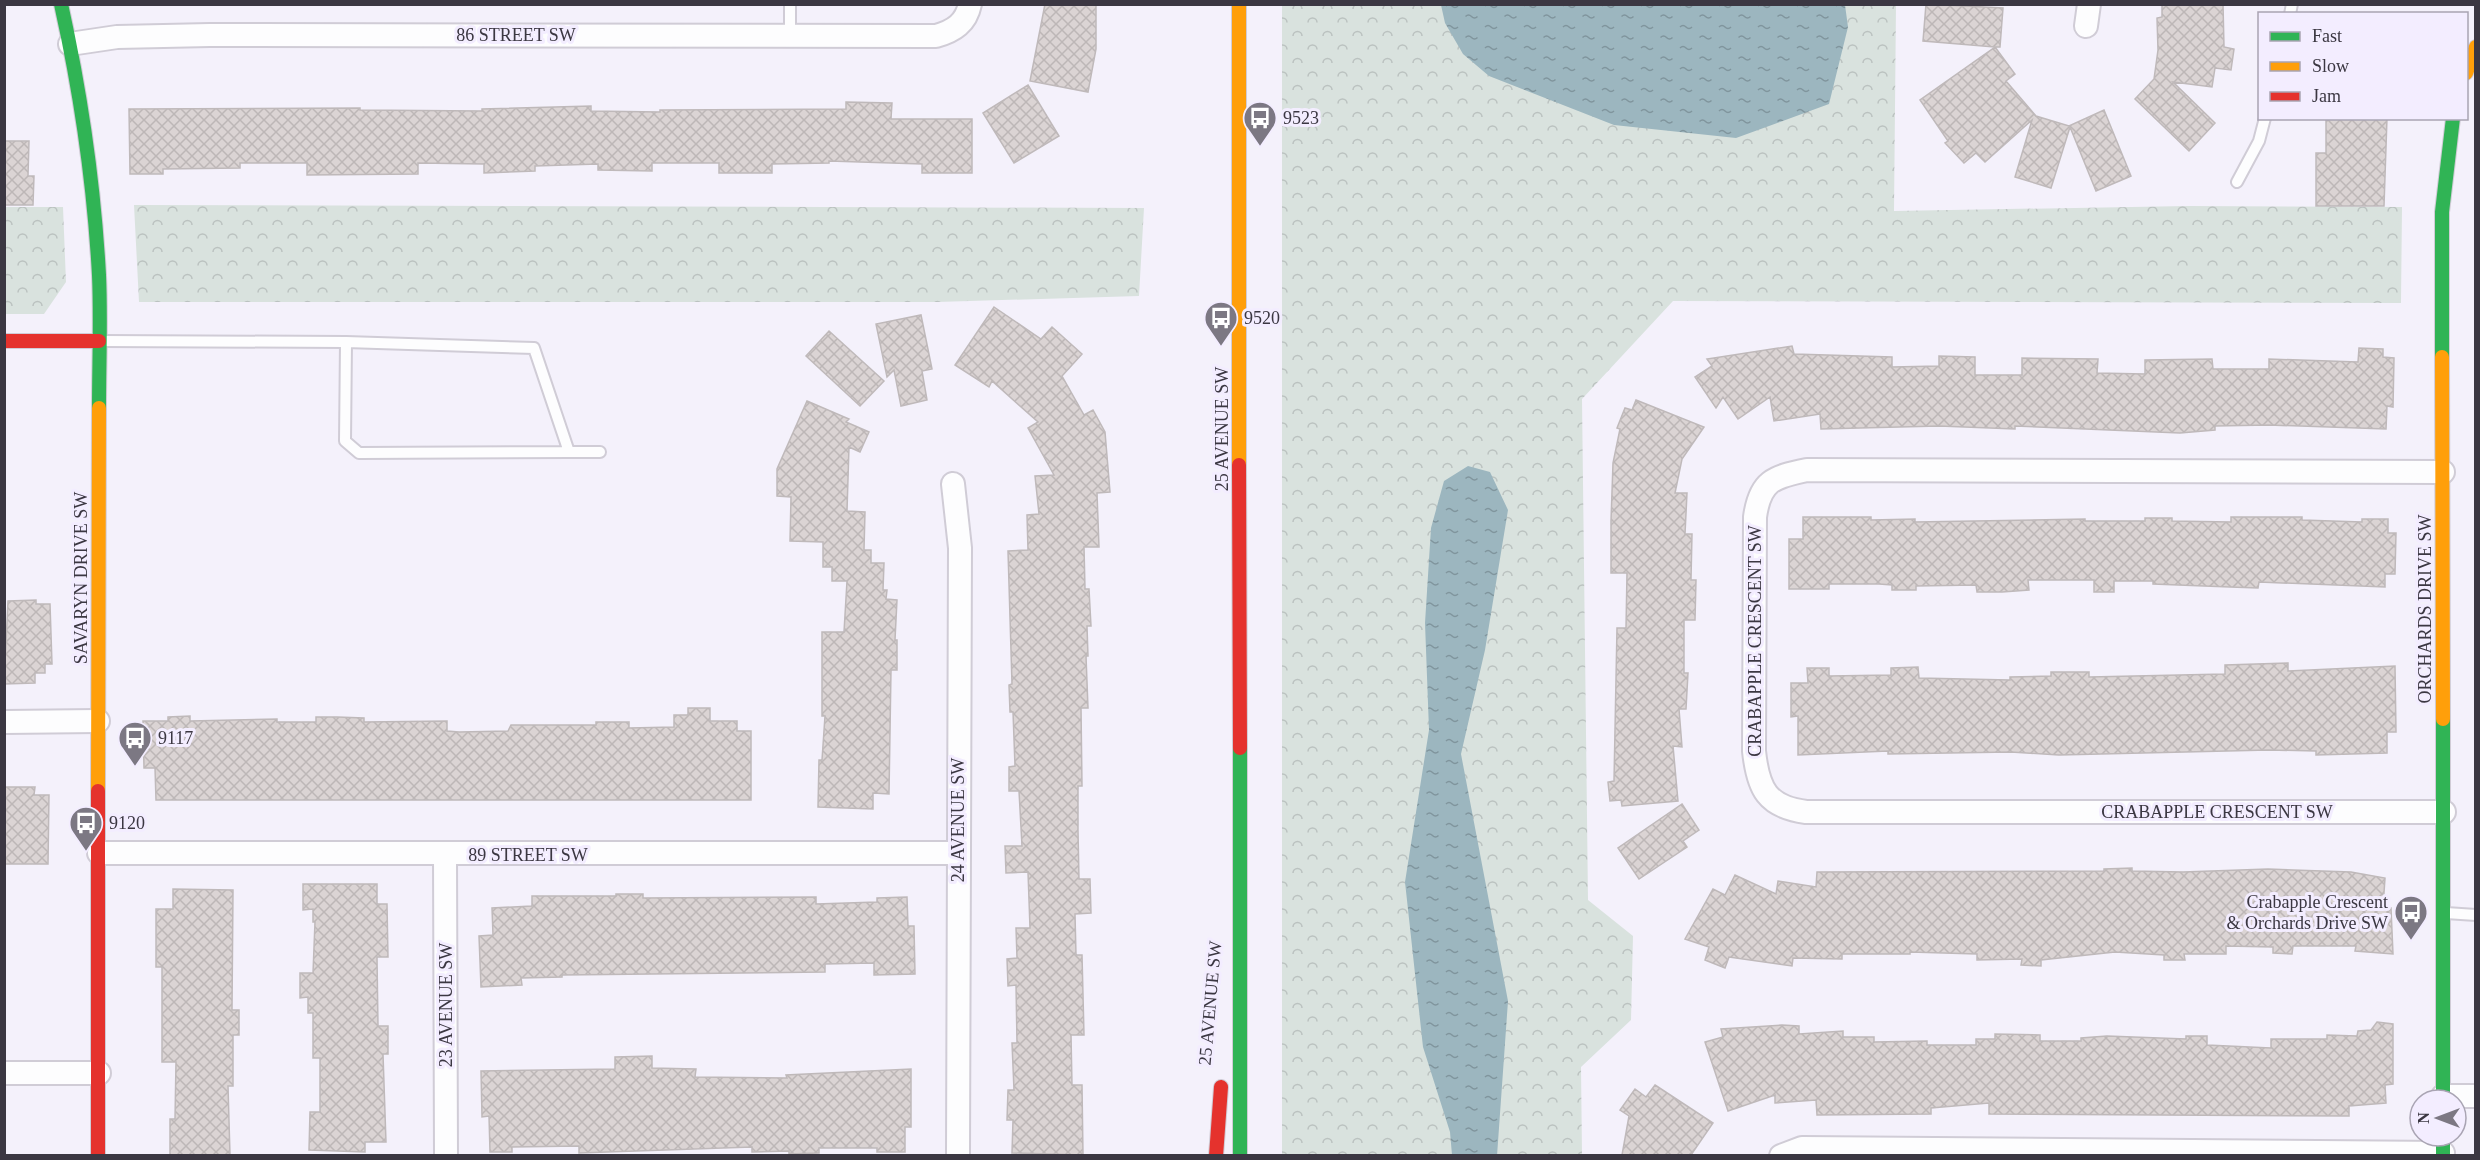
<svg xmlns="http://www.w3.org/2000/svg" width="2480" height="1160" font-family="'Times New Roman',serif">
  <defs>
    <pattern id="park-crowns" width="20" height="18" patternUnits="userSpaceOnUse" patternTransform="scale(1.5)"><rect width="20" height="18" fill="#d9e2de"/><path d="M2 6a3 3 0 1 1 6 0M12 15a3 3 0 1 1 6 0" fill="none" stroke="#bbc2c0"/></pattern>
    <pattern id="water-ripples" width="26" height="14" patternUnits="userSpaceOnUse" patternTransform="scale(1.5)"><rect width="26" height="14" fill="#9cb6bf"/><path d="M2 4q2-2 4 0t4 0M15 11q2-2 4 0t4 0" fill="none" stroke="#80959d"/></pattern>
    <pattern id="building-cross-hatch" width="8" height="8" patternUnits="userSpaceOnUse" patternTransform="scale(1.5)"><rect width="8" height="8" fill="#dbd4d4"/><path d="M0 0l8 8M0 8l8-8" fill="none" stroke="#bdb7b7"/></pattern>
  </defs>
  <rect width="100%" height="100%" fill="#f4f1fb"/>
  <path fill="url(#park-crowns)" d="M1282,5h614l-2,206 294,-5 214,1 -1,96 -728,-2 -91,98 6,501 45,36 -2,84 -50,47 1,88h-300z
    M134,205l1010,3 -5,88 -202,6h-798z
    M5,207h58l3,75 -22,32h-39z"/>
  <path fill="url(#water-ripples)" d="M1441,5h404l3,22 -19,77 -93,34 -122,-13 -125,-49 -26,-22 -18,-31z
    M1468,466l22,6 18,38 -23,140 -24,104 47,247 -11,155 -45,-1 -2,-23 -27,-85 -18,-165 24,-152 -4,-107 6,-95 13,-47z"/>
  <path fill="url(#building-cross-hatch)" stroke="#bfb9ba" stroke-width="1.5" d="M1045,4h51v45l-8,43 -58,-11z
    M1926,4l77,4 -3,39h-5l20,27 -9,7 30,35 33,10 35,-16 27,66 -35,15 -26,-64 -19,61 -36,-11 17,-57 -47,42 -9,-9 -12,10 -19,-20 3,-2 -28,-41 75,-53 -72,-6z
    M2162,4h61l1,43 10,2 -3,21 -16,-2 -3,19 -39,-5 42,41 -26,28 -54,-52 19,-20 4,-29 -1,-32 5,-1z
    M1028,85l31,51 -45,27 -31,-50z
    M846,102l46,1 -1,16h81v54h-50v-9l-93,-3v2l-57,1v9h-53v-10h-67v8l-54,-1v-6l-63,2v5l-51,2v-9l-66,-1v11l-111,1v-12h-67v5l-77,1v5h-33l-1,-65 231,-1v2l122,1v-2l109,-3v5l69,1v-2l186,-1z
    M2326,118h61l-3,88h-68v-53h10z
    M4,141h25l-1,35h6l-1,29h-29z
    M994,307l47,32 11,-12 30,27 -20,22 22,39 9,-5 12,22 5,60 -13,1 2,54h-15l1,42h4l2,37h-4l1,30h-2l2,52h-7l1,78h-4v45l1,48h11l1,34 -16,1 1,41h6l2,80h-13l1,50h10l1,70 -71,-2 1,-33h-6l1,-30h6l-2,-47h5l-1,-58 -8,1 -1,-27 10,-1 -1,-30h14l-2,-56 -22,1 -1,-27h17l-3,-55h-10v-24l6,-1 -2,-54h-3l-1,-27 3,-1 -4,-133 20,-1 -1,-35 12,-1 -4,-38 19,-1 -26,-47 10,-6 -46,-41 -3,6 -34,-22z
    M921,315l11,54 -10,2 5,29 -26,6 -7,-36 -7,7 -11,-53z
    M829,331l55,50 -24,25 -54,-50z
    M1792,346l2,8 98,3v10l47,-1v-10l36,1v18h47v-17l76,1 -1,14 48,1v-14l67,-1 1,10h56v-10l89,3 1,-14 24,1v8l11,1 -1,49 -6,-1 -1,23 -117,-4 -54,1v4l-35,3 -165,-7v3l-76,-3 -118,3 -1,-15 -46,7 -4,-24 -32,22 -15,-22 -7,11 -21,-31 17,-11 -5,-7z
    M1636,400l68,27 -22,32 -7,34h12l-2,41h7l-1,46h5l-1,40h-11v53h4l-2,36h-7l3,38 -9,-1 5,55 -56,5 -1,-6 -11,1 -2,-19 6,-1 3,-153h9l1,-55h-16v-52l2,-58 7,-34 -3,-1 8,-20 7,2z
    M807,401l42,18 -3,3 23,10 -9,20 -11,-5 -2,64 18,1 -1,38h7v13h13l-1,27h4l-1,9 11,1 -2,40h2v30h-6l-2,124 -16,-1v16l-55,-2 1,-47h3l3,-44h-3v-84h22l3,-51h-15v-14h-9v-25l-33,-1 1,-44 -14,-1v-27z
    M1803,517h68v3l44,-1v3l170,-3v2h60v-3h27v3l59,1v-5h71v3l60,2v-3h26v14h8l-1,41h-10v13l-126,-5 -1,6 -28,-1 -77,-3v-3h-39v11h-20v-12h-66l1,10 -27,2h-25l-1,-7 -60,1v4h-24v-5l-13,-1h-50v5h-40v-50h14z
    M36,600v4h14l2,60h-7v9h-10v10l-31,1 4,-83z
    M2288,663v8l107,-5 1,66h-9v21l-71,2v-4l-47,-1 -210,5 -48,-3 -123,2v-3l-90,4v-39l-7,1v-34h17l-1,-15h22v8l62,-1v-7l27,-1 1,11 91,2v-3l41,-1v-4h38v5l136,-3v-9z
    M688,708h22v13h27v10h14v69h-595l-1,-32h-11l-1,-47h25v-4l22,-1v5l87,-2v3h39v-5h21l27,1v4l83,-1v10l12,1 49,-1 3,-6h85v-3h33v6l45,-1v-12h14z
    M4,787h31l-1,8h15l-1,69h-44z
    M1682,804l17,26 -16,11 4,6 -48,32 -21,-31z
    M2132,868v3l51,1 85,-3 83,3 34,6 -2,29 8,1 2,46 -38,-3 1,-5h-63l-1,8 -19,-1v-6l-47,-1v8h-42l1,6h-21v-5l-49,-3 -74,8v6l-20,-1 1,-6 -45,1v-6l-67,-2v2h-68v5l-49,-1 -1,8 -63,-9 -4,11 -20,-8 4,-13 -24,-8 28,-50 12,6 10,-20 41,19 2,-13 38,6 1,-15 287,-1v-2z
    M303,884h74v20h10l1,53h-11l1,69h10v28h-5l3,88h-21v10l-56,-2 1,-38h10v-54h-7v-45h-5v-16l-8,1v-25h13l2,-51h-2v-13l-10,1z
    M173,889l60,1 -1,120h7v25h-6v51h-5l2,69h-60v-36h5l1,-57h-14v-95h-6v-58h17z
    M616,894h27v4l173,-1v7l61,-2v-4l30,-1 1,29h6l1,48 -41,1v-12l-49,1v8l-263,3v2l-41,1 1,7 -41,2 -2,-51 14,-1 -1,-27 40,-2v-10h84z
    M2377,1022l16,2v60l-8,1 1,18 -37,3v10l-360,-2v-11l-58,5v6l-114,1 -1,-15 -41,3v-8l-47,16 -23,-69 18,-5 -2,-8 61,-4 17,1v8l44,-3v6h31v5l53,-1v4h49v-6h19v-5l45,1v6h41v-3l26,-2 79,3v-3h21v9l64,3v-9h56v-4l30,1 1,-5 13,-1z
    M652,1056v12l44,1 -1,8 92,1 -1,-3 125,-6v58h-6v25h-28v-4h-58v5l-30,1v-3l-37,1v-5l-173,6v-7l-67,1v5h-22l-1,-36 -7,1 -1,-46 134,-2v-12z
    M1655,1085l58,38 -22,32h-69l7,-39 -9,-6 15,-21 11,8z"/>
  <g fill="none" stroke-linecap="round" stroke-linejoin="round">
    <g stroke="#d0ccd6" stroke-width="14">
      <path id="lane" d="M790,4v32
        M2290,14l2,-10
        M2237,182l22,-41 6,-23
        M102,341l244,1 188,6 35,104 -210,1 -14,-12 1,-99
        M569,452h31
        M2446,913l30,2"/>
    </g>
    <g stroke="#d0ccd6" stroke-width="26">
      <path id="street" d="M2086,26l3,-22
        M70,44l47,-7 93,-2 726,1c18,-5 30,-13 34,-32
        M2443,472l-636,-2c-34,7 -47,11 -52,47l-1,234c4,38 13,56 52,61h638
        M953,484l7,64 -2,608
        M4,722l94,-1
        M99,853h859
        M445,855l1,301
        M4,1073h95
        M2443,1096h33
        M1781,1156l21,-8 641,5"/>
    </g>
    <g stroke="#d0ccd6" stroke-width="16">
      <path id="fast" d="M61,4c20,90 33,180 38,271 2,44 0,89 0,133
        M2442,357v-145l11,-94
        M2443,719v381
        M1240,748v408
        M2443,1136v20"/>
    </g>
    <g stroke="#d0ccd6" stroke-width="16">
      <path id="slow" d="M1239,4v461
        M2466,73l10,-26
        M2442,357l1,362
        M98,791l1,-383"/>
    </g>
    <g stroke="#d0ccd6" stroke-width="16">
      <path id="jam" d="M4,341h95
        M1239,465l1,283
        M98,1156v-365
        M1216,1156l5,-69"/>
    </g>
    <use href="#lane" stroke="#fdfdfe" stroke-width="10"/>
    <use href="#street" stroke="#fdfdfe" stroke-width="22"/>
    <use href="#fast" stroke="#30b455" stroke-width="14"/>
    <use href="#slow" stroke="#ff9f0a" stroke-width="14"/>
    <use href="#jam" stroke="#e5322d" stroke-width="14"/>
  </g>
  <defs>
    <g id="bus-pin" transform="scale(1.725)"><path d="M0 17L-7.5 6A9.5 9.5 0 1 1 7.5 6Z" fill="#7c7883" stroke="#f3edff"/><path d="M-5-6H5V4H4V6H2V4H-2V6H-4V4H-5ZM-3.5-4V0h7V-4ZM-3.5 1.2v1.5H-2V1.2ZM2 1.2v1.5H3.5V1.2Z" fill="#fff"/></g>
  </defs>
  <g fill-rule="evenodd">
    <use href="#bus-pin" x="1260" y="118"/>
    <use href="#bus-pin" x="1221" y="318"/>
    <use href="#bus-pin" x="135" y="738"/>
    <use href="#bus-pin" x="86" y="823"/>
    <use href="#bus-pin" x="2411" y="912"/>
  </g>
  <g text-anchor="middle" stroke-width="6" stroke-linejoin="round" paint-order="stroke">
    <g font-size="18" fill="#3b3742" stroke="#f3edff">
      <text x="516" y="41">86 STREET SW</text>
      <text transform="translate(1222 429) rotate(-90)" y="6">25 AVENUE SW</text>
      <text transform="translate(81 578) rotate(-90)" y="6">SAVARYN DRIVE SW</text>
      <text transform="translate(2425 609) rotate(-90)" y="6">ORCHARDS DRIVE SW</text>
      <text transform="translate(1755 641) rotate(-90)" y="6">CRABAPPLE CRESCENT SW</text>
      <text x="2217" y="818">CRABAPPLE CRESCENT SW</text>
      <text transform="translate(958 820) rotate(-90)" y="6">24 AVENUE SW</text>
      <text x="528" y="861">89 STREET SW</text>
      <text transform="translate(1210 1003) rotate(-85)" y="6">25 AVENUE SW</text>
      <text transform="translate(446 1005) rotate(-90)" y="6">23 AVENUE SW</text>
    </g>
    <g font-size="18" fill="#3b3742" stroke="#f3edff" text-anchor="start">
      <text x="1283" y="124">9523</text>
      <text x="1244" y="324">9520</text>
      <text x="158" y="744">9117</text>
      <text x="109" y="829">9120</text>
      <text x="2388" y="908" text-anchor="end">Crabapple Crescent<tspan x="2388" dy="21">&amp; Orchards Drive SW</tspan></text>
    </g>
  </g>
  <rect width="2480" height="1160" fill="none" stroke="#3b3742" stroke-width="12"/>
  <rect x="2258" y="12" width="210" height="108" fill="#f3edff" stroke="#a9a4b3" stroke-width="1.5"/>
  <rect x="2270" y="32" width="30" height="9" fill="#30b455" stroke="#a9a4b3" stroke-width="1.5"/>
  <text x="2312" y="42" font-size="18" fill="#3b3742">Fast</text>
  <rect x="2270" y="62" width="30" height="9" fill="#ff9f0a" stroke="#a9a4b3" stroke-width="1.5"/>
  <text x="2312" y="72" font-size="18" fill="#3b3742">Slow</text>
  <rect x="2270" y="92" width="30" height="9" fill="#e5322d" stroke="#a9a4b3" stroke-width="1.5"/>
  <text x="2312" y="102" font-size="18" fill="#3b3742">Jam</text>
  <g transform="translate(2438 1118) rotate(270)"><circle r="28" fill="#f3edff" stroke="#a9a4b3" stroke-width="1.5"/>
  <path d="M0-4.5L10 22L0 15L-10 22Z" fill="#7c7883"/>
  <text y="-9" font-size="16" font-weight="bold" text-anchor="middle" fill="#3b3742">N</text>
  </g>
</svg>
